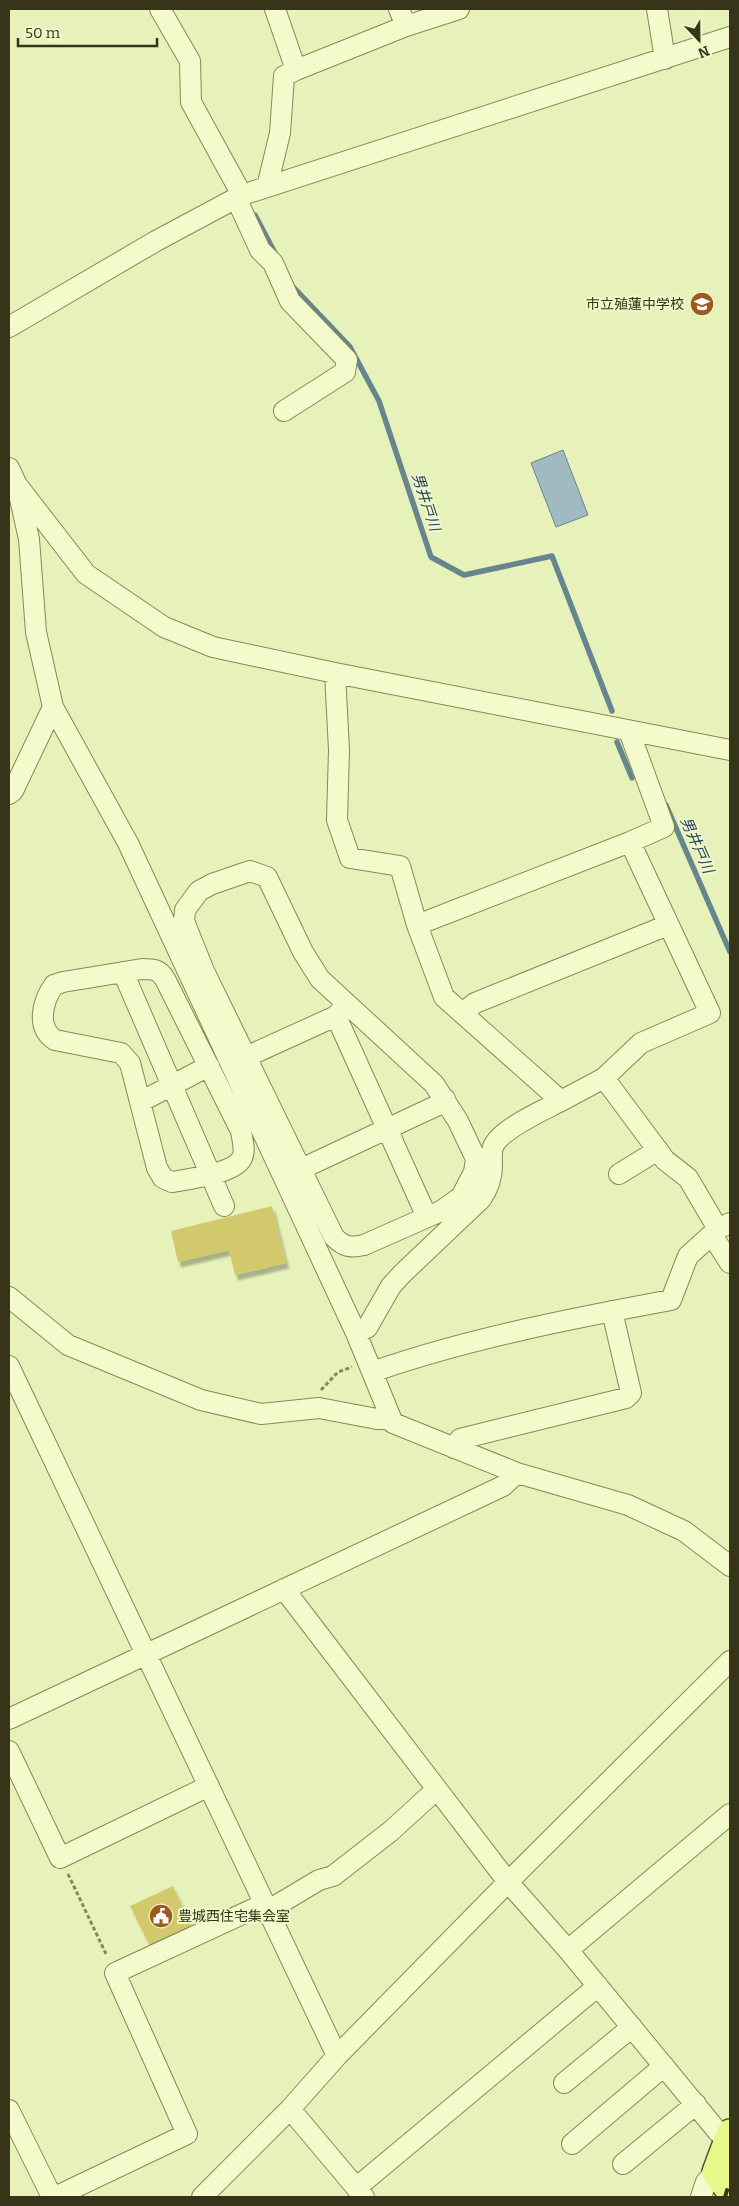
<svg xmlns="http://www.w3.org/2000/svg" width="739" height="2206" font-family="Bitter,'Noto Sans JP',serif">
  <defs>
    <filter id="shadow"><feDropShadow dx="3" dy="5.5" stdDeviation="1" flood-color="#0004"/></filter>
  </defs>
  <rect width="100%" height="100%" fill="#e7f1ba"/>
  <path fill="#9fbbc1" stroke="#66858e" d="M563,450l25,65 -32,12 -25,-64z"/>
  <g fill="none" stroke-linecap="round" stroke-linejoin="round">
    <path stroke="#66858e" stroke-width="5.5" d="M255,215l21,40
      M294,288l56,59 29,54 52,156 33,18 88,-19 60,155
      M617,742l15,36
      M666,805l64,147"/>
  </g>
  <path fill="#d2c86c" filter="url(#shadow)" d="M272,1206l14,57 -51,12 -6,-25 -51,12 -7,-31z
    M173,1886l18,39 -42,19 -19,-38z"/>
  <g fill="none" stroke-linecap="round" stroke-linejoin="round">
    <g stroke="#888853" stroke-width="22">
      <path id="minor" d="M160,9l30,52 1,41 51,93
        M275,9l21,61 110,-44 53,-17
        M399,9l7,17
        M657,9l8,50
        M267,187l13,-54 4,-57 12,-6
        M236,198l24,52 13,13 17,38 57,59 -2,12 -61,39
        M9,327l147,-86 86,-46 488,-158
        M9,468l8,17 69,89 78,53 49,20 122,26 395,77
        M17,485l12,54 7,93 17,75 75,136 228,490 37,90 124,50 111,32 56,26 46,35
        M335,673l4,77 -2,70 13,38 50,8 17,59 27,72 117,104 43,-23 37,-35 69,-30 -80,-171 34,-15 -35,-96
        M9,794l4,-3 40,-84
        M250,871l17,6 36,75 17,27 114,105 24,37 18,38 -2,13 -13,25 -20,14 -77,34c-14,3 -20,2 -30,-8l-130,-266 -20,-50 1,-11 14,-19 13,-7z
        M417,925l213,-83
        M142,969c11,0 17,0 23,10l76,152c1,8 5,19 1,27 -8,16 -54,21 -70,24l-9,-4 -6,-10 -27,-105 -9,-10 -66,-13c-19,-12 -13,-38 -1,-55l9,-3z
        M123,972l101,234
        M463,1013l12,-10 193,-78
        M336,1016l91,201
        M246,1057l90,-41 9,-10
        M604,1078l61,82 23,18 30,51
        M140,1102l69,-36
        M301,1169l135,-63 9,-7
        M619,1174l39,-24
        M712,1235l18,28
        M9,1297l59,48 133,55 60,14 58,-6 58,11h14
        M356,1333l11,-5 24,-42 12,-13 78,-74c7,-10 11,-20 11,-33 0,-6 -1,-13 1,-19 7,-18 51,-37 68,-46
        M9,1366l328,690
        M373,1374l5,-4c93,-32 196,-52 293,-70l17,-44 30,-27 12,-6
        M454,1448l6,-9 166,-41 5,-5 -19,-82
        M284,1589l224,293 60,68 150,182 10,6
        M9,1719l494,-233 14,-13
        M9,1751l51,107 149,-72
        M267,1911l52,-31 14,-4 58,-45 46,-42
        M568,1950l162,-136
        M564,2083l68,-56
        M290,2109l74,88
        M9,2110l43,87
        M572,2144l92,-78
        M623,2164l73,-60
        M356,2188l242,-202
        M55,2197l132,-63 -72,-161 149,-69
        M202,2197l88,-88 47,-53 171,-174 222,-221
        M701,2197l5,-15 9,-10"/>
    </g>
    <g stroke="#555328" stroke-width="28">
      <path id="major" d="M730,2132l-15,40 15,21"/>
    </g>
    <path stroke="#888853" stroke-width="3" stroke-dasharray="4 2.5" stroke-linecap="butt" d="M321,1390l17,-18 14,-5
      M68,1874l39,82"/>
    <use href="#minor" stroke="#f3fbcd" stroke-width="20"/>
    <use href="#major" stroke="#e7f98d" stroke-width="25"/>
    <path stroke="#363519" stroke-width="4" stroke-dasharray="9 9" stroke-linecap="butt" d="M725,2197l5,-16"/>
  </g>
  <defs>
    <g id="school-disc" transform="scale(1.25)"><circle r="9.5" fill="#9c5a1f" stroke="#eff8ca"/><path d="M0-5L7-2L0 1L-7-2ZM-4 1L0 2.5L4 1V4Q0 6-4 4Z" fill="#fff"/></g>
    <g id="civic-disc" transform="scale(1.25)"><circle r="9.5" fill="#9c5a1f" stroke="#eff8ca"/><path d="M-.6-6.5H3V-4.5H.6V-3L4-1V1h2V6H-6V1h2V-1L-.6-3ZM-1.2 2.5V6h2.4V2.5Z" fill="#fff"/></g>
  </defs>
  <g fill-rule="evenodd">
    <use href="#school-disc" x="702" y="304"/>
    <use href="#civic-disc" x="161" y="1916"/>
  </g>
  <g text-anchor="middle" stroke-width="4" stroke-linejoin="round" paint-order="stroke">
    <g font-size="14" fill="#363519" stroke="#eff8ca" text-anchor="end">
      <text x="684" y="309">市立殖蓮中学校</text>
      <text x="178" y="1921" text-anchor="start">豊城西住宅集会室</text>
    </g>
    <g font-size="15" font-style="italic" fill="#274357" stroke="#eff8ca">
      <text transform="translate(426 502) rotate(72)" y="5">男井戸川</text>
      <text transform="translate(697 845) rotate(66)" y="5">男井戸川</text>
    </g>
  </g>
  <rect width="739" height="2206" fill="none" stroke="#363519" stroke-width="20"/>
  <g transform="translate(699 40) rotate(158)" stroke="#eff8ca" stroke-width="4" paint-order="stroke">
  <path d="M0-4L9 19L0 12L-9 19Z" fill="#363519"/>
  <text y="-8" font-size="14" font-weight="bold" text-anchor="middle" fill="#363519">N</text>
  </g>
  <path d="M18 38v8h139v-8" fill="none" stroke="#363519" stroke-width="2.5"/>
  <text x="25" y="38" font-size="15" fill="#363519" stroke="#eff8ca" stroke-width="4" paint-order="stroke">50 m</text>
</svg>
